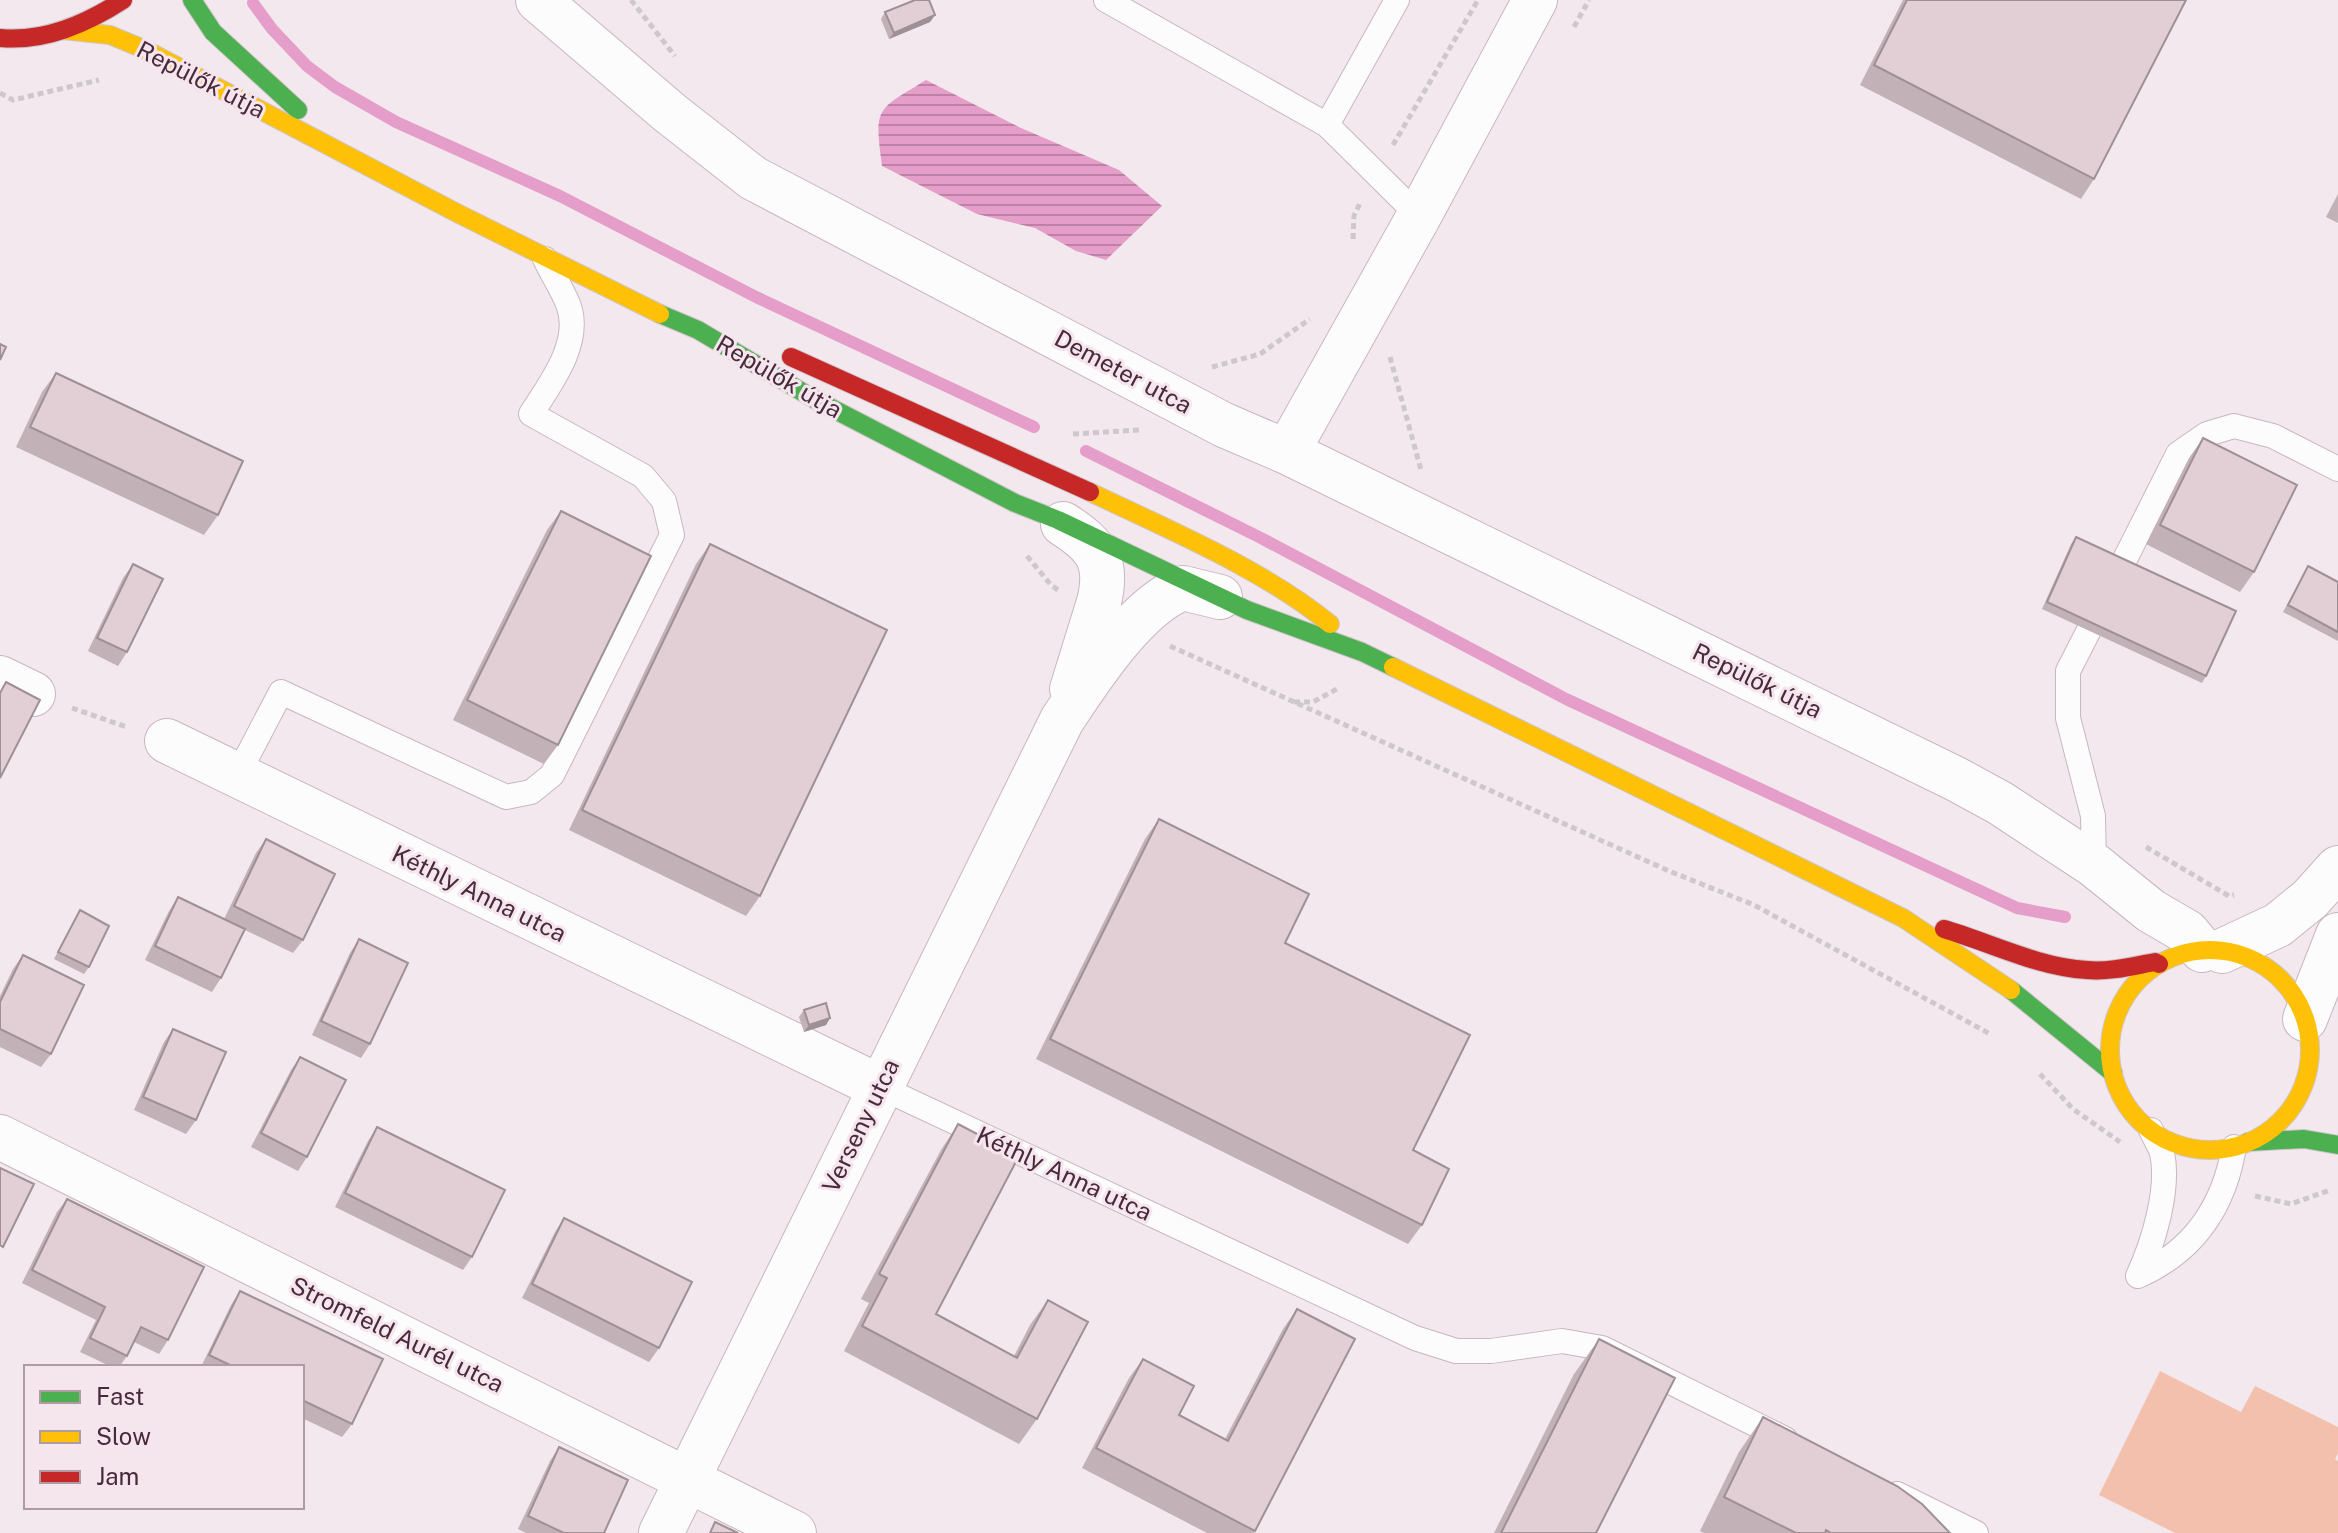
<svg xmlns="http://www.w3.org/2000/svg" width="2338" height="1533" font-family="'Public Sans',sans-serif">
  <defs>
    <pattern id="water-rules" width="6" height="5" patternUnits="userSpaceOnUse" patternTransform="scale(2)"><rect width="6" height="5" fill="#e59ec9"/><path d="M0 2.5h6" fill="none" stroke="#bc81a4"/></pattern>
  </defs>
  <rect width="100%" height="100%" fill="#f2e8ed"/>
  <path fill="#f3c0ae" d="M2160,1371l81,41 14,-26 83,41v26l-3,6 3,2v72h-163l-76,-38z"/>
  <path fill="url(#water-rules)" d="M926,80l95,48 98,42 43,36 -56,54 -30,-9 -41,-23 -58,-14 -95,-48c-8,-60 -6,-55 44,-86z"/>
  <g fill="none" stroke-linecap="round" stroke-linejoin="round">
    <path stroke="#e59ec9" stroke-width="12" d="M253,3l19,26 35,37 28,21 61,35 164,74 196,101 278,130
      M1086,451l173,86 307,162 451,209 48,9"/>
    <g stroke="#c8b6c0" stroke-width="26">
      <path id="lane" d="M1106,0l221,125 92,91
        M1327,125l70,-125
        M2121,567l57,-113 29,-20 27,-8 39,10 65,33
        M2089,630l-21,41v47l25,98 1,49
        M237,776l44,-84 225,105 25,-5 21,-17 120,-240 -8,-34 -21,-25 -112,-62c19,-30 52,-72 37,-110 -6,-15 -16,-30 -23,-45
        M880,1087l535,251 41,13h35l71,-10 40,7 183,91
        M2138,1276c56,-25 86,-69 96,-129
        M2138,1276c15,-32 32,-87 24,-123 -2,-7 -8,-16 -11,-23
        M1897,1494l79,39"/>
    </g>
    <g stroke="#c8b6c0" stroke-width="46">
      <path id="street" d="M538,0l132,113 83,65 471,247 63,27 669,327 44,24 94,62 57,46 36,21 15,18
        M1287,452l132,-236 116,-216
        M1063,524c33,21 46,37 36,78l-27,87
        M0,678l33,16
        M167,741l713,346
        M2222,951l56,-26 32,-26 28,-31
        M2305,1019l33,-84
        M0,1137l794,396
        M661,1533l401,-813c28,-42 74,-114 121,-132l37,9"/>
    </g>
    <g stroke="#cfc4ca" stroke-width="20">
      <path id="fast" d="M192,0l21,32 85,78
        M660,314l38,16 116,69 201,104 43,17 189,90 115,42 31,15
        M2011,990l102,83
        M2248,1142l56,-3 34,6"/>
    </g>
    <g stroke="#cfc4ca" stroke-width="20">
      <path id="slow" d="M63,30l47,5 36,15 311,163 203,101
        M1090,492c79,38 173,77 240,132
        M1393,667l510,251 108,72
        M2110 1050a100 100 0 1 1 200 0a100 100 0 1 1-200 0Z"/>
    </g>
    <g stroke="#cfc4ca" stroke-width="20">
      <path id="jam" d="M0,38c45,4 86,-14 123,-38
        M791,357l299,135
        M1944,929c47,14 94,38 143,41 23,2 46,-4 68,-8l4,2"/>
    </g>
    <path stroke="#cec7cb" stroke-width="5" stroke-dasharray="6 4" stroke-linecap="butt" d="M631,0l44,56
      M1574,27l15,-27
      M0,93l13,7 86,-20
      M1393,145l85,-145
      M1353,239l1,-23 6,-13
      M1390,357l31,113
      M1212,367l48,-13 50,-35
      M1073,434l66,-4
      M1027,556l24,29 7,5
      M1170,646l499,225 85,34 238,130
      M1294,702h19l24,-13
      M72,708l55,19
      M2146,847l83,49 5,-1
      M2040,1074l33,35 47,33
      M2255,1196l36,8 39,-14"/>
    <use href="#lane" stroke="#fdfcfc" stroke-width="24"/>
    <use href="#street" stroke="#fdfcfc" stroke-width="44"/>
    <use href="#fast" stroke="#4caf50" stroke-width="18"/>
    <use href="#slow" stroke="#ffc107" stroke-width="18"/>
    <use href="#jam" stroke="#c62828" stroke-width="18"/>
  </g>
  <path fill="#c2b1b7" d="M1903,0h283l-92,179 -13,20 -221,-114z
    M885,12l50,3 -5,7 -41,17 -8,-20z
    M2338,194v29l-12,-6z
    M56,373l162,142 -14,20 -188,-88 26,-55z
    M2203,438l51,134 -14,20 -94,-48 43,-86z
    M561,511l-3,234 -14,19 -91,-44 94,-190z
    M2076,537l130,139 -4,7 -160,-74 29,-65z
    M710,544l50,352 -14,20 -177,-86 127,-266z
    M133,564l-6,88 -9,14 -30,-15 35,-73z
    M2308,566l30,16v59l-55,-29z
    M1159,819l126,124 137,282 -14,19 -372,-185 109,-220z
    M266,839l37,101 -10,13 -48,-23 -24,48 -9,14 -67,-32 24,-49 9,-14 46,22 32,-66z
    M80,910l9,57 -5,7 -30,-15z
    M359,939l11,105 -9,14 -49,-23 38,-82z
    M23,955l28,99 -10,13 -41,-20v-51l13,-27z
    M804,1010l26,8 -4,7 -22,7 -5,-15z
    M173,1029l23,91 -10,14 -52,-24 30,-68z
    M300,1057l7,100 -9,14 -47,-24 40,-77z
    M958,1124l-22,190 78,42 16,-31 18,-25 -11,119 -18,25 -175,-93 25,-48 -8,-4 80,-149z
    M377,1127l95,130 -9,13 -128,-63 33,-66z
    M67,1199l101,141 -9,14 -25,-12 -7,14 -8,11h-7l-32,-15 16,-32 -74,-37 35,-71z
    M564,1218l95,130 -10,14 -127,-64 33,-66z
    M240,1291l112,133 -10,13 -40,-19v-51h-101l30,-62z
    M1297,1309l58,30 -101,194h-47l-125,-65 47,-90 14,-19 36,56 46,24 58,-110z
    M1599,1339l-3,194h-102l80,-159z
    M1763,1417l187,116h-246l-4,-2 39,-79z
    M559,1447l45,86h-78l-8,-4 32,-68z"/>
  <path fill="#9e9095" d="M935,15l-5,7 -41,17 5,-6z
    M830,1018l-4,7 -22,7 5,-7z"/>
  <path fill="#e2ced5" stroke="#9e9095" stroke-width="2" d="M915,0h14l6,15 -41,18 -9,-21z
    M1907,0h279l-92,179 -220,-114z
    M0,344l6,3 -6,13z
    M56,373l187,88 -25,54 -188,-88z
    M2203,438l94,47 -43,87 -94,-47z
    M561,511l90,45 -93,189 -91,-45z
    M2076,537l160,74 -30,65 -159,-74z
    M710,544l177,86 -127,266 -178,-86z
    M133,564l30,15 -36,73 -30,-14z
    M2308,566l30,16v50l-50,-27z
    M6,682l34,18 -40,78v-85z
    M1159,819l150,75 -24,49 185,92 -57,115 36,19 -27,56 -372,-186z
    M266,839l69,35 -32,66 -69,-34z
    M178,897l67,32 -24,49 -66,-32z
    M80,910l29,16 -20,41 -31,-15z
    M359,939l49,24 -38,81 -49,-23z
    M23,955l61,30 -33,69 -51,-25v-27z
    M826,1003l4,15 -21,7 -5,-15z
    M173,1029l53,23 -30,68 -53,-23z
    M300,1057l46,23 -39,77 -46,-24z
    M958,1124l61,32 -83,158 81,44 31,-58 40,22 -51,97 -175,-93 25,-48 -8,-4z
    M377,1127l128,63 -33,67 -127,-64z
    M0,1168l34,16 -31,63 -3,-2z
    M67,1199l137,68 -36,73 -27,-13 -14,29 -37,-18 15,-31 -73,-37z
    M564,1218l128,64 -33,66 -127,-64z
    M240,1291l143,68 -31,65 -50,-24v-33h-68l-25,-12z
    M1297,1309l58,30 -100,192 -159,-83 47,-89 51,27 -15,29 49,26z
    M1599,1339l76,39 -79,155h-95z
    M1763,1417l134,69 25,18 28,29h-119l-5,-3 -1,3h-29l-72,-36z
    M559,1447l69,33 -24,53h-40l-36,-17z
    M715,1522l23,11h-28z"/>
  <g text-anchor="middle" stroke-width="6" stroke-linejoin="round" paint-order="stroke">
    <g font-size="24" fill="#492a3c" stroke="#f5e5ed">
      <text transform="translate(201 80) rotate(27)" y="8">Repülők útja</text>
      <text transform="translate(1123 372) rotate(28)" y="8">Demeter utca</text>
      <text transform="translate(779 377) rotate(30)" y="8">Repülők útja</text>
      <text transform="translate(1757 681) rotate(26)" y="8">Repülők útja</text>
      <text transform="translate(479 894) rotate(26)" y="8">Kéthly Anna utca</text>
      <text transform="translate(861 1126) rotate(-64)" y="8">Verseny utca</text>
      <text transform="translate(1064 1174) rotate(25)" y="8">Kéthly Anna utca</text>
      <text transform="translate(397 1335) rotate(26)" y="8">Stromfeld Aurél utca</text>
    </g>
  </g>
  <rect x="24" y="1365" width="280" height="144" fill="#f5e5ed" stroke="#b09aa6" stroke-width="2"/>
  <rect x="40" y="1391" width="40" height="12" fill="#4caf50" stroke="#b09aa6" stroke-width="2"/>
  <text x="96" y="1405" font-size="24" fill="#492a3c">Fast</text>
  <rect x="40" y="1431" width="40" height="12" fill="#ffc107" stroke="#b09aa6" stroke-width="2"/>
  <text x="96" y="1445" font-size="24" fill="#492a3c">Slow</text>
  <rect x="40" y="1471" width="40" height="12" fill="#c62828" stroke="#b09aa6" stroke-width="2"/>
  <text x="96" y="1485" font-size="24" fill="#492a3c">Jam</text>
</svg>
